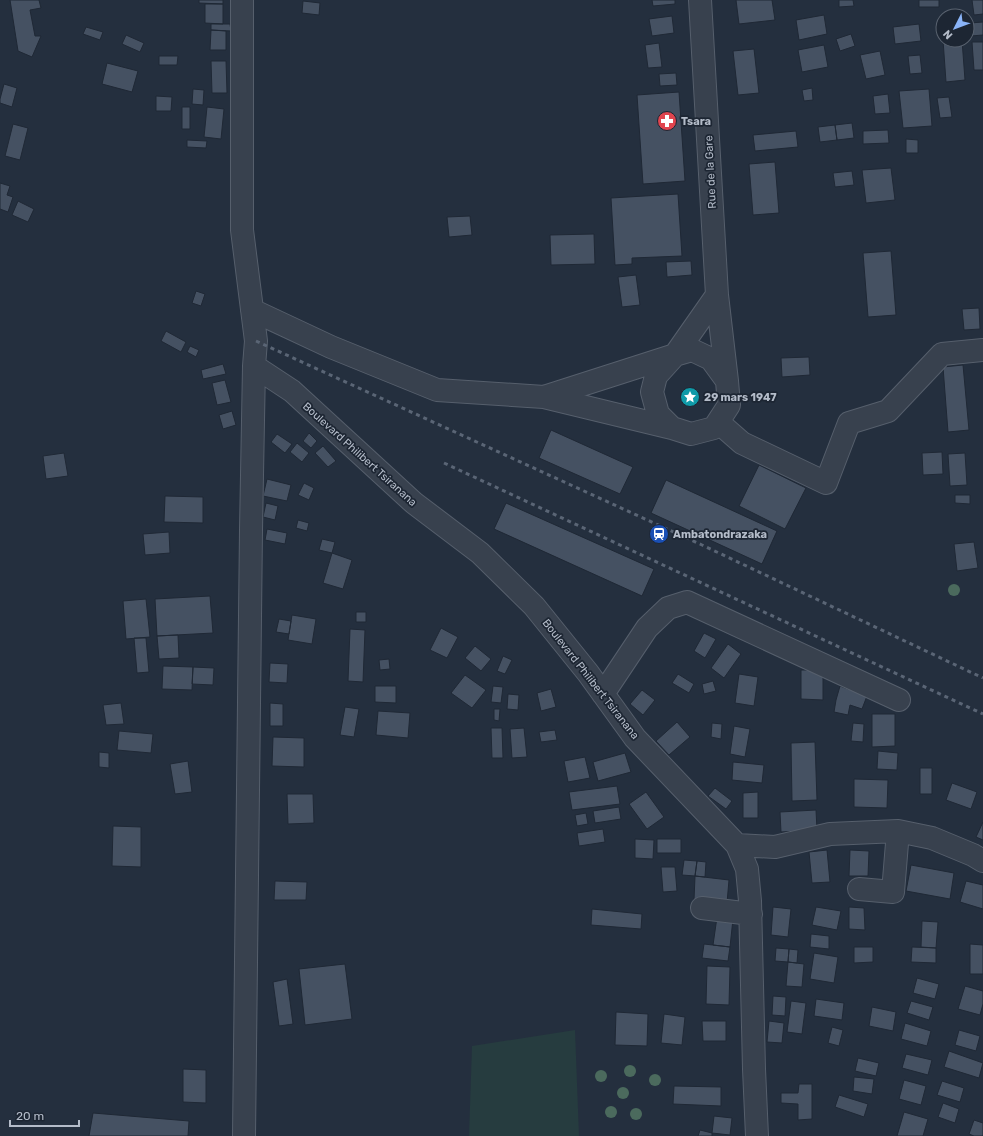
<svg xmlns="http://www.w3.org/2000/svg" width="983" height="1136" font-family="Rubik,sans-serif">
  <rect width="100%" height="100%" fill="#242f3e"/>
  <path fill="#263c3f" d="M575,1030l4,106h-110l3,-90z"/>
  <path fill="#455162" stroke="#1f2835" d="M10,0h29l2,8 -11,2 5,26h6l-9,21 -14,-6z
    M199,0h24v4l-24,-1z
    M652,0h23v4l-22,2z
    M736,0h36l3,20 -36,4z
    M839,0h14l1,6 -15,1z
    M919,0h20v7h-20z
    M972,0h11v14l-9,1z
    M303,1l17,2 -1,12 -17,-2z
    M205,4h18v20l-18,-1z
    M824,15l3,19 -28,6 -3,-20z
    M672,16l2,17 -22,3 -3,-17z
    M983,22v13l-12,1 -1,-13z
    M211,24h19l1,7 -20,-1z
    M919,24l2,17 -26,3 -2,-17z
    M86,27l17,5 -3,8 -17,-6z
    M211,30l15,1v19h-16z
    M851,34l4,12 -15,5 -4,-12z
    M126,35l18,8 -4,9 -18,-8z
    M943,40h19l3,40 -19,2z
    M972,42h11v28h-9z
    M659,43l3,24 -14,1 -3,-23z
    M824,45l4,22 -26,5 -4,-22z
    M754,49l5,44 -21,2 -5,-44z
    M880,51l5,24 -19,4 -6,-24z
    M920,55l2,18 -12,1 -2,-18z
    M159,56h19l-1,9h-18z
    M211,61h15l1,32h-15z
    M107,63l31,8 -6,21 -30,-8z
    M676,73l1,12 -17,1 -1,-12z
    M4,84l13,4 -5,19 -12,-4v-4z
    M812,88l1,12 -9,1 -2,-11z
    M193,89l11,1 -1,15 -11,-1z
    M929,89l3,37 -29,2 -4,-37z
    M679,92l6,89 -42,3 -6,-89z
    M888,94l2,19 -15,1 -2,-18z
    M156,96l16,1 -1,14h-15z
    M949,97l3,20 -12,1 -3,-20z
    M182,107h8v22h-8z
    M207,107l17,2 -3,30 -17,-2z
    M852,123l2,15 -17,2 -2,-15z
    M13,124l15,4 -8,32 -15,-4z
    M835,125l2,15 -17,2 -2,-15z
    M888,130l1,13 -26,1v-13z
    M796,131l2,16 -43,4 -2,-16z
    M906,139l12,1v13h-12z
    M187,140l20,1 -1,7 -19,-1z
    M775,162l4,51 -26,2 -4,-51z
    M891,168l4,32 -29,3 -4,-33z
    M852,171l2,14 -19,2 -2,-14z
    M0,183l10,3 -3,9 6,2 -5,15 -8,-3z
    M678,194l4,62 -50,2v6l-17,1 -4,-67z
    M18,201l16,8 -6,13 -16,-7z
    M470,216l2,19 -23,2 -2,-20z
    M594,234l1,30 -44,1 -1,-30z
    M891,251l5,64 -28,2 -5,-64z
    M691,261l1,14 -25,2 -1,-15z
    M636,275l4,30 -18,2 -4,-30z
    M196,291l9,3 -4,12 -9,-3z
    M979,308l1,21 -16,1 -2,-21z
    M166,331l20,11 -5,10 -20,-11z
    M190,346l9,4 -3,7 -9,-5z
    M809,357l1,18 -28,2 -1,-19z
    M223,364l3,10 -23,5 -2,-9z
    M963,365l6,65 -21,2 -5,-65z
    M225,380l6,22 -14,3 -5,-22z
    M232,411l4,14 -13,4 -4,-14z
    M551,430l82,37 -13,27 -81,-36z
    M309,433l8,8 -6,7 -8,-7z
    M277,434l15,10 -7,9 -14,-11z
    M297,443l12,10 -7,9 -12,-10z
    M323,446l13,15 -8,6 -13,-14z
    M942,452l1,22 -20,1 -1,-22z
    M64,453l4,23 -22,3 -3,-23z
    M965,453l2,32 -17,1 -2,-32z
    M759,465l47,23 -21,41 -46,-23z
    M267,479l24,6 -4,16 -24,-5z
    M666,480l111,51 -15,33 -111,-51z
    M304,483l10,5 -5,12 -11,-5z
    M955,495h15v9l-15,-1z
    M165,496l38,1v26l-39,-1z
    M266,503l12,3 -3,14 -12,-3z
    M506,503l148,66 -12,27 -148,-67z
    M298,520l11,3 -2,8 -11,-3z
    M267,529l20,4 -2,11 -20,-4z
    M169,532l1,21 -25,2 -2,-21z
    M322,539l13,3 -3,11 -13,-3z
    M974,542l4,26 -21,3 -3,-27z
    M332,553l20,7 -9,29 -20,-6z
    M210,596l3,37 -56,3 -2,-37z
    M146,599l4,38 -24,2 -3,-38z
    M356,612h10v10h-10z
    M292,615l24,4 -4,25 -24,-4z
    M279,619l12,2 -2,13 -13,-2z
    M441,628l17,9 -11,21 -17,-8z
    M350,629l15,1 -2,52 -15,-1z
    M704,633l12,6 -11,19 -11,-7z
    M178,635l1,23 -20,1 -2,-23z
    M134,638h12l3,34 -12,1z
    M728,644l13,10 -17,24 -13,-10z
    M475,646l16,13 -10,12 -16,-13z
    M503,656l9,4 -7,14 -8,-3z
    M389,659l1,10 -10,1 -1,-10z
    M270,663l18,1 -1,19 -18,-1z
    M163,666l30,1 -1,23 -30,-1z
    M193,667l21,1 -1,17 -21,-1z
    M801,670h22v30l-22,-1z
    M678,674l16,10 -5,9 -17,-10z
    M739,674l19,3 -4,29 -19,-3z
    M465,675l21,15 -14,18 -21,-15z
    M713,681l3,10 -12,3 -2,-10z
    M375,686h21v17l-21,-1z
    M493,686l10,1 -2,16 -10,-1z
    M840,686l27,10 -5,13 -12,-4 -2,10 -14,-3 2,-12z
    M551,689l5,18 -15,4 -4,-18z
    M642,690l13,10 -12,15 -13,-11z
    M508,694l11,1 -1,15 -11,-1z
    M121,703l3,21 -18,1 -3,-20z
    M270,703l13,1v22h-13z
    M345,707l14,2 -5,28 -14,-2z
    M494,709h6l-1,12 -5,-1z
    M378,711l32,2 -2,25 -32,-3z
    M872,714h23v32l-23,1z
    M677,722l13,15 -21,18 -13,-14z
    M712,723l10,1 -1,15 -10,-2z
    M853,723l11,1 -1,18 -12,-1z
    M734,726l16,3 -5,28 -15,-3z
    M491,728h11l1,30h-11z
    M524,728l3,29 -15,1 -2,-29z
    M555,730l2,10 -16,2 -2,-10z
    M119,731l34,3 -2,19 -34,-3z
    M273,737l31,1v29l-32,-1z
    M815,742l2,58 -25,1 -1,-58z
    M878,751l20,2 -1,17 -20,-1z
    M99,752l10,1v15l-10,-1z
    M625,753l6,19 -33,9 -5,-19z
    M585,757l5,21 -22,4 -4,-21z
    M188,761l4,31 -17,2 -5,-30z
    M733,762l31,3 -2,18 -30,-3z
    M920,768h12v26h-12z
    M854,779l34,1 -1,28 -33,-1z
    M952,783l25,9 -6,17 -25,-9z
    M617,786l3,18 -48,6 -3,-18z
    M715,788l17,13 -6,8 -18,-13z
    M646,792l18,25 -17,12 -18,-25z
    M758,792v26h-15v-25z
    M287,794h26l1,29 -26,1z
    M619,807l2,12 -26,4 -2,-12z
    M816,810l1,20 -36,2 -1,-20z
    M586,813l2,11 -11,2 -2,-11z
    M983,822v18l-7,-3z
    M113,826l28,1v40l-29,-1z
    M603,829l2,13 -26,4 -2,-13z
    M635,839l19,1 -1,19 -18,-1z
    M657,839h24v14h-24z
    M827,850l3,32 -18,1 -3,-31z
    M850,850l19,1 -1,25h-19z
    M684,860l13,1 -2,15 -13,-1z
    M697,861l9,1 -1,15 -10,-1z
    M911,865l43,8 -4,26 -44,-8z
    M661,867h14l2,24 -14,1z
    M695,876l34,4 -2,23 -33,-3z
    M275,881l32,1 -1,18h-32z
    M966,881l17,4v24l-23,-7z
    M773,907l18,2 -3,28 -17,-2z
    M816,907l25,4 -4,19 -25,-5z
    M849,907l15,1 1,22 -16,-1z
    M592,909l50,5 -1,15 -50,-4z
    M717,917l16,2 -3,28 -17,-2z
    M922,921l16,1 -2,26 -15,-1z
    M811,934l18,2v13l-19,-2z
    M704,944l26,3 -2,14 -26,-3z
    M970,944l13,1v29h-13z
    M854,947h19v15l-19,1z
    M912,947l24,1v15l-25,-1z
    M776,948l13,1 -1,13 -13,-1z
    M789,949l9,1 -1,13 -9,-1z
    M814,953l24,4 -4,26 -24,-4z
    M788,962l16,2 -2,23 -16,-1z
    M345,964l7,55 -47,6 -6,-56z
    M707,966l23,1 -1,38 -23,-1z
    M917,978l22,6 -4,15 -22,-6z
    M287,979l6,45 -14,2 -6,-44z
    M965,986l18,5v13l-3,11 -22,-6z
    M773,996l13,1 -1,19 -13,-1z
    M816,999l28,4 -2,17 -28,-4z
    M791,1001l15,2 -4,31 -15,-2z
    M911,1001l22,6 -4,13 -22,-7z
    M872,1007l24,5 -3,19 -24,-5z
    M616,1012l32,2 -1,32 -32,-1z
    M664,1014l21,3 -3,28 -21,-2z
    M702,1021h24v20h-23z
    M769,1021l15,2 -2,20 -15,-1z
    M905,1023l26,8 -4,15 -26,-7z
    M832,1027l11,3 -4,16 -11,-3z
    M959,1030l21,6 -4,15 -21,-6z
    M949,1051l34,12 -4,15 -35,-11z
    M906,1054l26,6 -4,15 -26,-7z
    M858,1058l21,5 -3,13 -21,-5z
    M183,1069l23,1v33l-23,-1z
    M854,1077l20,2 -2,15 -19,-3z
    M904,1080l22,6 -5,19 -22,-6z
    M942,1081l22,7 -4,14 -23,-7z
    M799,1084h13v35l-14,1v-16l-17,-1v-10h17z
    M674,1086l47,1v19l-48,-2z
    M839,1095l29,9 -4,13 -29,-10z
    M943,1103l16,6 -4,14 -17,-6z
    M904,1112l24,7 -5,17h-26z
    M93,1113l96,8 -1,15h-99z
    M714,1116l18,2 -2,17 -18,-2z
    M974,1120l9,3v13h-9l-5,-2z
    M700,1130l12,3v3h-14z"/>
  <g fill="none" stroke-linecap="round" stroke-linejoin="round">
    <g stroke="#565f6c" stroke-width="24">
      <path id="minor" d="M242,0v230l14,111 -2,25 -3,164 -7,606
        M700,0l17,295 10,86
        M252,310l79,37 106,43 107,7 128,31
        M692,350l19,9 16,22 2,24 -15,23 -23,6 -19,-6 -14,-14 -6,-22 4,-16 19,-21z
        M254,366l38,25 122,112 66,50 54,53 54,67 47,65 102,107 10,24 3,32 4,168 3,67
        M544,397l131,-42 42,-60
        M718,422l24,21 84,40 23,-60 39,-12 54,-57 41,-4
        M603,694l44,-66 21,-20 19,-6 212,98
        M737,845l38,2 55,-13 68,-3 34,7 41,17 10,6
        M859,889l34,3 5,-61
        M702,908l49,6"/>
    </g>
    <use href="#minor" stroke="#38414e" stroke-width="22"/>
    <path stroke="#5a6575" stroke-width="3" stroke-dasharray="4 4" stroke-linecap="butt" d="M256,341l446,204 281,133
      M444,463l539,251"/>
  </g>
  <g fill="#4b6a5d">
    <circle cx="954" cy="590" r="6"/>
    <circle cx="630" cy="1071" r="6"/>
    <circle cx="601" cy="1076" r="6"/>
    <circle cx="655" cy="1080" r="6"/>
    <circle cx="623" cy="1093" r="6"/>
    <circle cx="611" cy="1112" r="6"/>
    <circle cx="636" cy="1114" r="6"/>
  </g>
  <defs>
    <g id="pharmacy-disc" transform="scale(1)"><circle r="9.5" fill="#e0444e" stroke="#1d2633"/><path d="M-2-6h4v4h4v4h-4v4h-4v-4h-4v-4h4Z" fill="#fff"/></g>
    <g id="sight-disc" transform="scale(1)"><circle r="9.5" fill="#0f9aa8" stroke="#1d2633"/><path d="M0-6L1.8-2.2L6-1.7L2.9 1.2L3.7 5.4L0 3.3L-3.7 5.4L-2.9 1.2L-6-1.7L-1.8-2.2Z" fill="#fff"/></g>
    <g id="station-disc" transform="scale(1)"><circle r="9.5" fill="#1a4fb4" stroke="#1d2633"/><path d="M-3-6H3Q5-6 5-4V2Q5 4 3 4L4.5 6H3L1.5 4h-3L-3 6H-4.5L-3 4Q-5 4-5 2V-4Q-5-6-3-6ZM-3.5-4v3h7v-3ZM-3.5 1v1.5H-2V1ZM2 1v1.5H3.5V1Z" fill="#fff"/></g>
  </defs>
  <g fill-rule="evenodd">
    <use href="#pharmacy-disc" x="667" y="121"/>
    <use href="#sight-disc" x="690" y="397"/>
    <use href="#station-disc" x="659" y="534"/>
  </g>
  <g text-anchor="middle" stroke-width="3.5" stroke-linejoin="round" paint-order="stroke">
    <g font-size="11" font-weight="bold" fill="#b4bcc9" stroke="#1d2633" text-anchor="start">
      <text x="681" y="125">Tsara</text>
      <text x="704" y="401">29 mars 1947</text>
      <text x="673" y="538">Ambatondrazaka</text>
    </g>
    <g font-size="11" fill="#b4bcc9" stroke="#1d2633">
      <text transform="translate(710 172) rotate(-93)" y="4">Rue de la Gare</text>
      <text transform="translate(360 454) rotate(42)" y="4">Boulevard Philibert Tsiranana</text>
      <text transform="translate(591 679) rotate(52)" y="4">Boulevard Philibert Tsiranana</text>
    </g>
  </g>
  <g transform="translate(955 28) rotate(228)"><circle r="19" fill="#1d2633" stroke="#59626f"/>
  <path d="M0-3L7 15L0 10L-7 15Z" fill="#8ab4f8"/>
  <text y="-6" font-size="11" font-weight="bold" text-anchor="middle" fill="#b4bcc9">N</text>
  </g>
  <path d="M10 1120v6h69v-6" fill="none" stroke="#b4bcc9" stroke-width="2"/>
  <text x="16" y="1120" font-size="12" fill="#b4bcc9" stroke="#1d2633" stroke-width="3" paint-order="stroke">20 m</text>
</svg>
